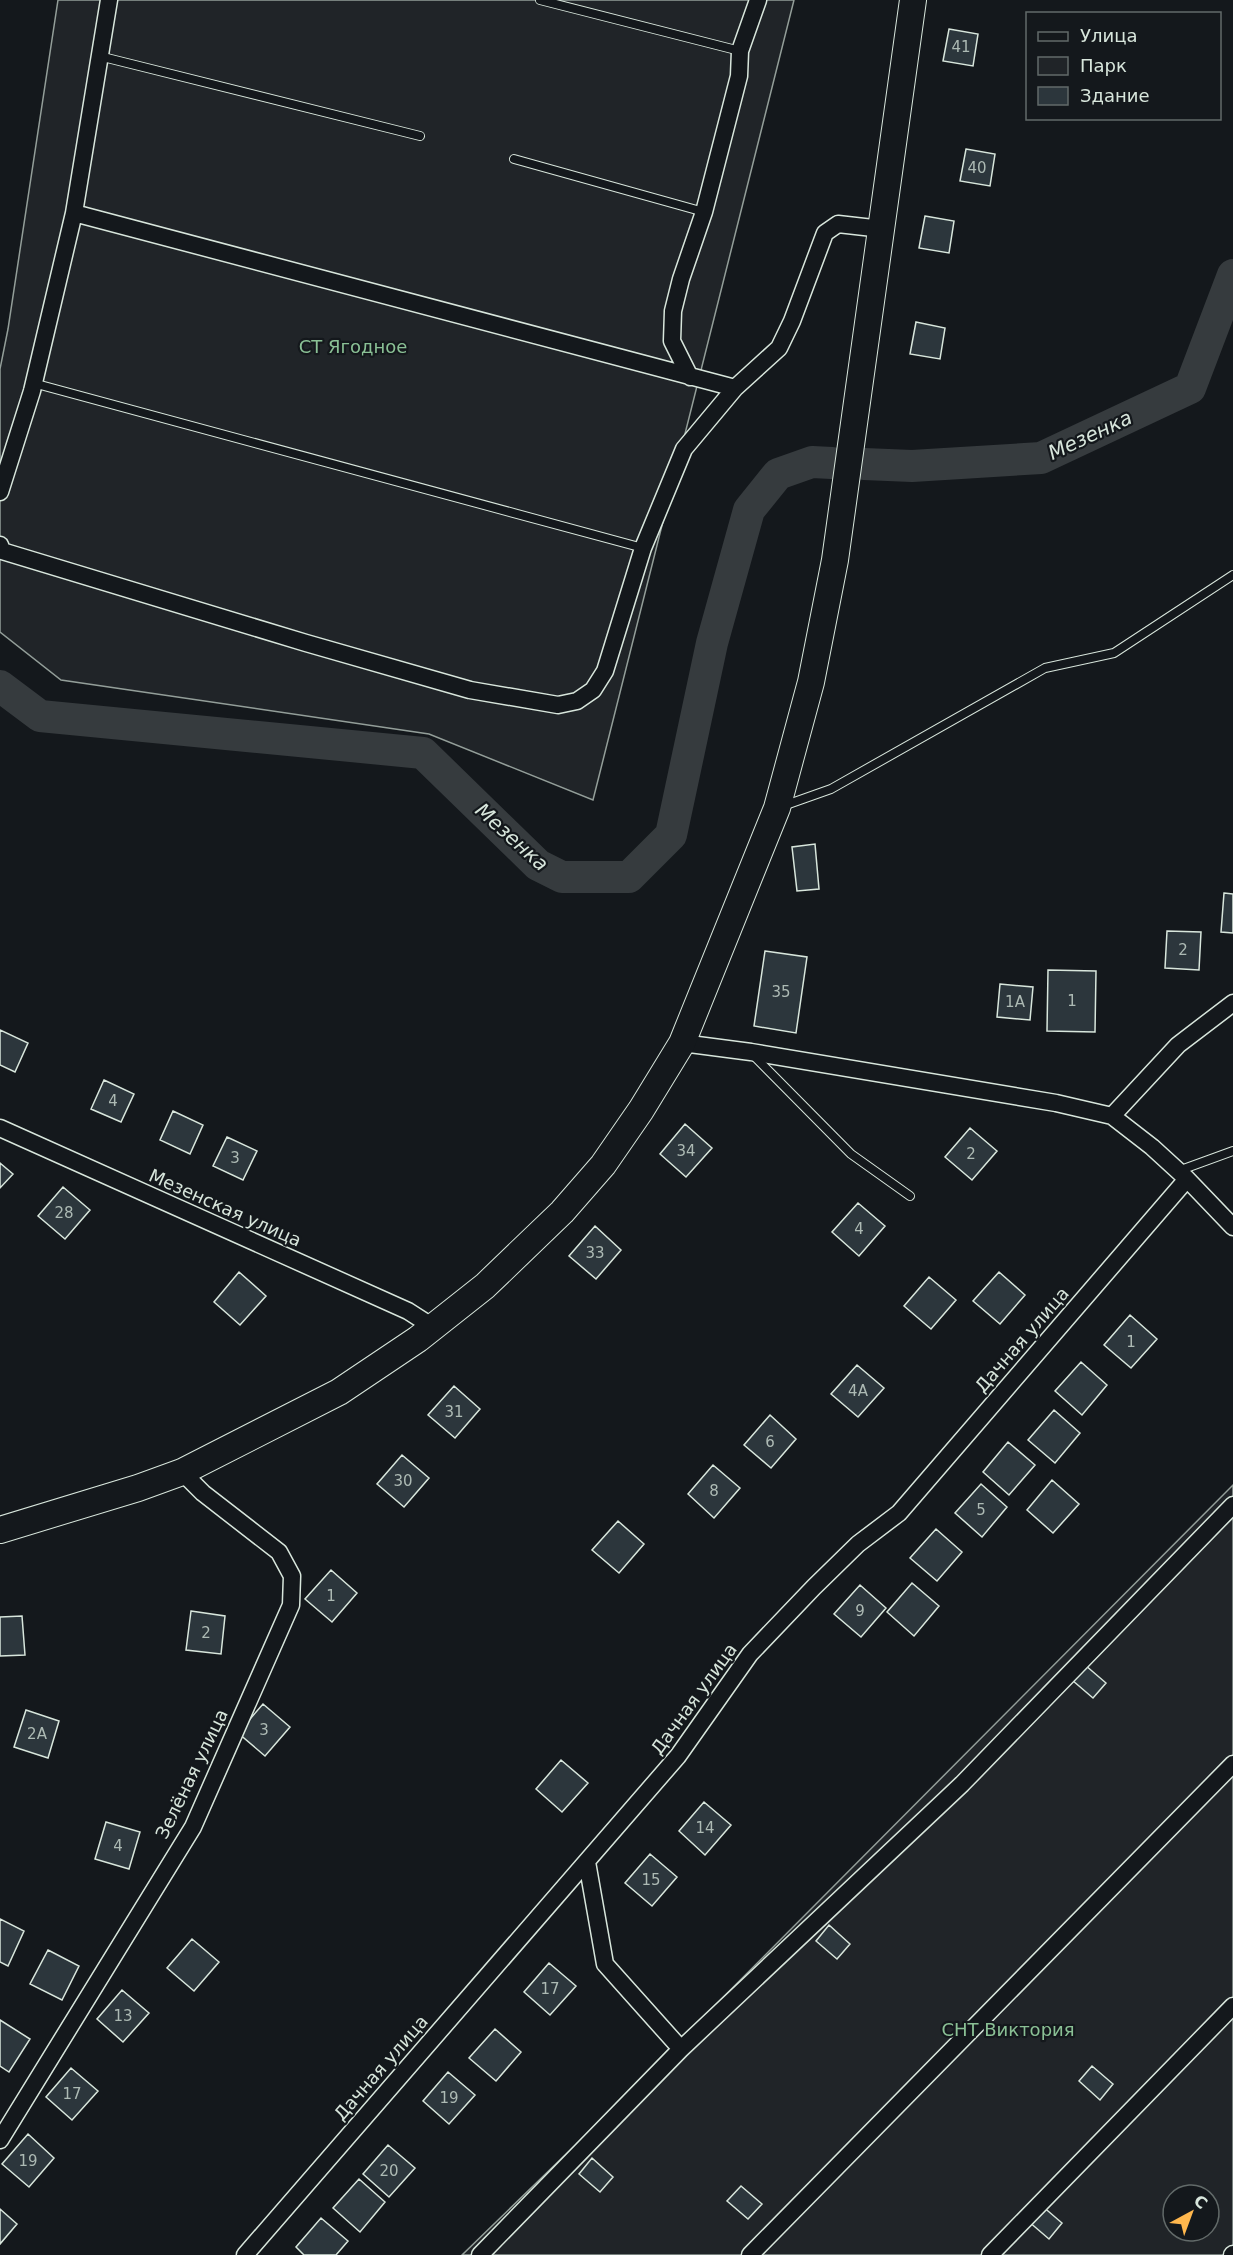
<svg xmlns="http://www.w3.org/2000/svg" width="1233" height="2255" font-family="'DejaVu Sans',sans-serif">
  <rect width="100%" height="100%" fill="#14181c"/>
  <path fill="#202428" stroke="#939e99" stroke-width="1.5" fill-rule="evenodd" d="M58,0h736l-201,800 -164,-66 -368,-54 -61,-48v-263l8,-40z
    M1233,1485v770h-771l133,-129zM1173,2195h36v36h-36z"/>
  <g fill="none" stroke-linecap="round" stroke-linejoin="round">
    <path stroke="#363b3e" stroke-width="32" d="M864,464l48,2 129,-8 149,-70 43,-113
      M0,686l40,30 383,37 115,112 24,12h67l42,-42 41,-192 37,-133 29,-36 34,-12 20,1"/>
  </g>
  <path fill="#2c363c" stroke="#d8e6dc" stroke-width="1.5" d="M949,29l29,5 -5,32 -30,-5z
    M966,149l29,5 -5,32 -30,-5z
    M925,216l29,5 -5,32 -30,-5z
    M916,322l29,6 -5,31 -30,-5z
    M815,844l4,45 -22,2 -5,-44z
    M1224,893l9,1v39l-12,-1z
    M1167,931l34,1 -2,38 -34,-2z
    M765,951l42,6 -11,76 -42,-7z
    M1048,970l48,1 -1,61 -48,-1z
    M1000,984l33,3 -3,33 -33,-3z
    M0,1030l28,13 -13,29 -15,-7z
    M104,1080l30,14 -13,28 -30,-13z
    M173,1111l30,14 -13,29 -30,-14z
    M685,1124l27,24 -26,29 -26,-23z
    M970,1128l27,23 -25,29 -27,-23z
    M227,1137l30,14 -14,29 -30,-14z
    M0,1163l13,11 -13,14z
    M63,1187l27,23 -25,29 -27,-23z
    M858,1203l27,23 -26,30 -27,-24z
    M595,1226l26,24 -25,29 -27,-23z
    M239,1272l27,24 -26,29 -26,-23z
    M999,1272l26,23 -25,29 -27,-23z
    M929,1277l27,23 -25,29 -27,-23z
    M1130,1315l27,24 -26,29 -27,-23z
    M1081,1362l26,23 -25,30 -27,-24z
    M857,1365l27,23 -26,29 -27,-23z
    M454,1386l26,23 -25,29 -27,-23z
    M1054,1410l26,23 -25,30 -27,-23z
    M770,1415l26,24 -25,29 -27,-23z
    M1008,1442l27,23 -26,30 -26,-23z
    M402,1455l27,23 -25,29 -27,-23z
    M713,1465l27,23 -26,30 -26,-24z
    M1052,1480l27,24 -26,29 -26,-23z
    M981,1484l26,23 -25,30 -27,-24z
    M618,1521l26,23 -25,29 -27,-23z
    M936,1529l26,23 -25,29 -27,-23z
    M331,1570l26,23 -25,29 -27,-23z
    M912,1583l27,23 -25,30 -27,-24z
    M860,1585l26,23 -25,29 -27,-23z
    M191,1611l34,5 -4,38 -35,-4z
    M22,1616l3,39 -25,1v-39z
    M1085,1665l21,18 -13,15 -21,-18z
    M263,1704l27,23 -25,29 -27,-23z
    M26,1710l33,11 -11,37 -34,-11z
    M561,1760l27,23 -26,29 -26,-23z
    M704,1802l27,23 -26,30 -26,-24z
    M106,1822l34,10 -11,37 -34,-10z
    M650,1854l27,23 -25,29 -27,-23z
    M0,1919l24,12 -16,35 -8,-4z
    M829,1925l21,19 -13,15 -21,-18z
    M192,1939l27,23 -25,29 -27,-23z
    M48,1950l31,16 -17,34 -32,-16z
    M549,1963l27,23 -26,29 -26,-23z
    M122,1990l27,23 -26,29 -26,-23z
    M0,2020l30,19 -21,33 -9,-6z
    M495,2029l26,23 -25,29 -27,-23z
    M1092,2066l21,18 -13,16 -21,-19z
    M71,2068l27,23 -26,29 -26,-23z
    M448,2072l27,23 -26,29 -26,-23z
    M28,2134l26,24 -25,29 -27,-23z
    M388,2145l27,23 -26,29 -26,-23z
    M592,2158l21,19 -13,15 -21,-18z
    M359,2179l26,23 -25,30 -27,-24z
    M741,2186l21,18 -14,15 -21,-18z
    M1041,2205l21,18 -13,16 -21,-18z
    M0,2209l17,15 -17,20z
    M321,2218l27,23 -12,14h-32l-8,-8z"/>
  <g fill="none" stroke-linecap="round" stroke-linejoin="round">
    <g stroke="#d8e6dc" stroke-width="10">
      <path id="service" d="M540,0l200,51
        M99,56l321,80
        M514,159l190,53
        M33,383l610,165
        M783,806l48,-17 214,-121 69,-15 119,-78
        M753,1055l98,99 59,42
        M1178,1171l55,-20"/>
    </g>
    <g stroke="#d8e6dc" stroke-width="19">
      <path id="minor" d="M109,0l-35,213 661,175 44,-40 13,-27 33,-88 13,-9 44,5
        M690,377l-18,-36 1,-30 8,-32 23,-67 35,-136 1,-25 18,-51
        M0,492l32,-101 42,-178
        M0,545l2,6 304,92 164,47 88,15 19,-4 16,-11 12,-19 38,-123 41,-99 51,-61
        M682,1043l69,9 305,51 56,13 40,31 35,32 46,48
        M1112,1116l66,-71 55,-42
        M0,1128l408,183 25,16
        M587,1862l18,102 76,85
        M0,2140l193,-313 98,-222 1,-29 -13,-24 -76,-59 -21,-21
        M245,2255l433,-499 72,-102 64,-67 44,-43 41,-31 288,-334
        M480,2255l201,-206 281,-265 271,-279
        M750,2255l483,-491
        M990,2255l243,-249
        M1232,2255l1,-1"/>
    </g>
    <g stroke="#d8e6dc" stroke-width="28">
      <path id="primary" d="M0,1530l138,-42 44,-16 157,-80 79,-53 67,-53 77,-74 41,-47 38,-55 41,-67 95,-235 34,-126 24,-122 78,-560"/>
    </g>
    <use href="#service" stroke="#14181c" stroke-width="8"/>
    <use href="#minor" stroke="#14181c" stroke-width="16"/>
    <use href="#primary" stroke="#14181c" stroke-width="26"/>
  </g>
  <g text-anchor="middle" stroke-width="4.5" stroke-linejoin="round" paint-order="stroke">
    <g font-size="15" fill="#adbab4">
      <text x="961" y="52">41</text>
      <text x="977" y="173">40</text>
      <text x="1183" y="955">2</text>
      <text x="781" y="997">35</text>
      <text x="1072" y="1006">1</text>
      <text x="1015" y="1007">1А</text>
      <text x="113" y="1106">4</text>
      <text x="686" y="1156">34</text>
      <text x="971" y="1159">2</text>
      <text x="235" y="1163">3</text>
      <text x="64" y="1218">28</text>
      <text x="859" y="1234">4</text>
      <text x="595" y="1258">33</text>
      <text x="1131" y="1347">1</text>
      <text x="858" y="1396">4А</text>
      <text x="454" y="1417">31</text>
      <text x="770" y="1447">6</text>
      <text x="403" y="1486">30</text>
      <text x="714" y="1496">8</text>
      <text x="981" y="1515">5</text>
      <text x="331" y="1601">1</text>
      <text x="860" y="1616">9</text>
      <text x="206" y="1638">2</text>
      <text x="264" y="1735">3</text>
      <text x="37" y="1739">2А</text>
      <text x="705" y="1833">14</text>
      <text x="118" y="1851">4</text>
      <text x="651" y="1885">15</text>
      <text x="550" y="1994">17</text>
      <text x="123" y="2021">13</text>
      <text x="72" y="2099">17</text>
      <text x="449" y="2103">19</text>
      <text x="28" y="2166">19</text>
      <text x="389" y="2176">20</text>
    </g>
    <g font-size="18" fill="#8ac095" stroke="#14181c">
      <text x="353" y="353">СТ Ягодное</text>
      <text x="1008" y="2036">СНТ Виктория</text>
    </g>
    <g font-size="18" fill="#d8e6dc" stroke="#14181c">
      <text transform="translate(225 1208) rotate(24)" y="6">Мезенская улица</text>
      <text transform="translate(1022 1340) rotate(-49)" y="6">Дачная улица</text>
      <text transform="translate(694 1699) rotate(-54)" y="6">Дачная улица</text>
      <text transform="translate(192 1774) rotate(-64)" y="6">Зелёная улица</text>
      <text transform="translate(381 2068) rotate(-49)" y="6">Дачная улица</text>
    </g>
    <g font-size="20" font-style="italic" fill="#d8e6dc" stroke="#14181c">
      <text transform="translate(1090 435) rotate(-25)" y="7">Мезенка</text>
      <text transform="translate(512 837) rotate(42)" y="7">Мезенка</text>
    </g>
  </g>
  <rect x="1026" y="12" width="195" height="108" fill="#14181c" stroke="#626a69" stroke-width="1.5"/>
  <rect x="1038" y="32" width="30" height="9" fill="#14181c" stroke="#626a69" stroke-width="1.5"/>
  <text x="1080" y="42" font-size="18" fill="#d8e6dc">Улица</text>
  <rect x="1038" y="57" width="30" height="18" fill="#202428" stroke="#626a69" stroke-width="1.5"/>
  <text x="1080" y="72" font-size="18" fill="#d8e6dc">Парк</text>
  <rect x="1038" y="87" width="30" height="18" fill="#2c363c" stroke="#626a69" stroke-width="1.5"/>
  <text x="1080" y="102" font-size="18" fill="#d8e6dc">Здание</text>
  <g transform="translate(1191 2213) rotate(41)"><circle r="28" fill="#14181c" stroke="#626a69" stroke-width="1.5"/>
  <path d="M0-4.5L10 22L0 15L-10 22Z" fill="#ffb74d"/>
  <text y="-9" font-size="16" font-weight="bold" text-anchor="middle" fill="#d8e6dc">С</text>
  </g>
</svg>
